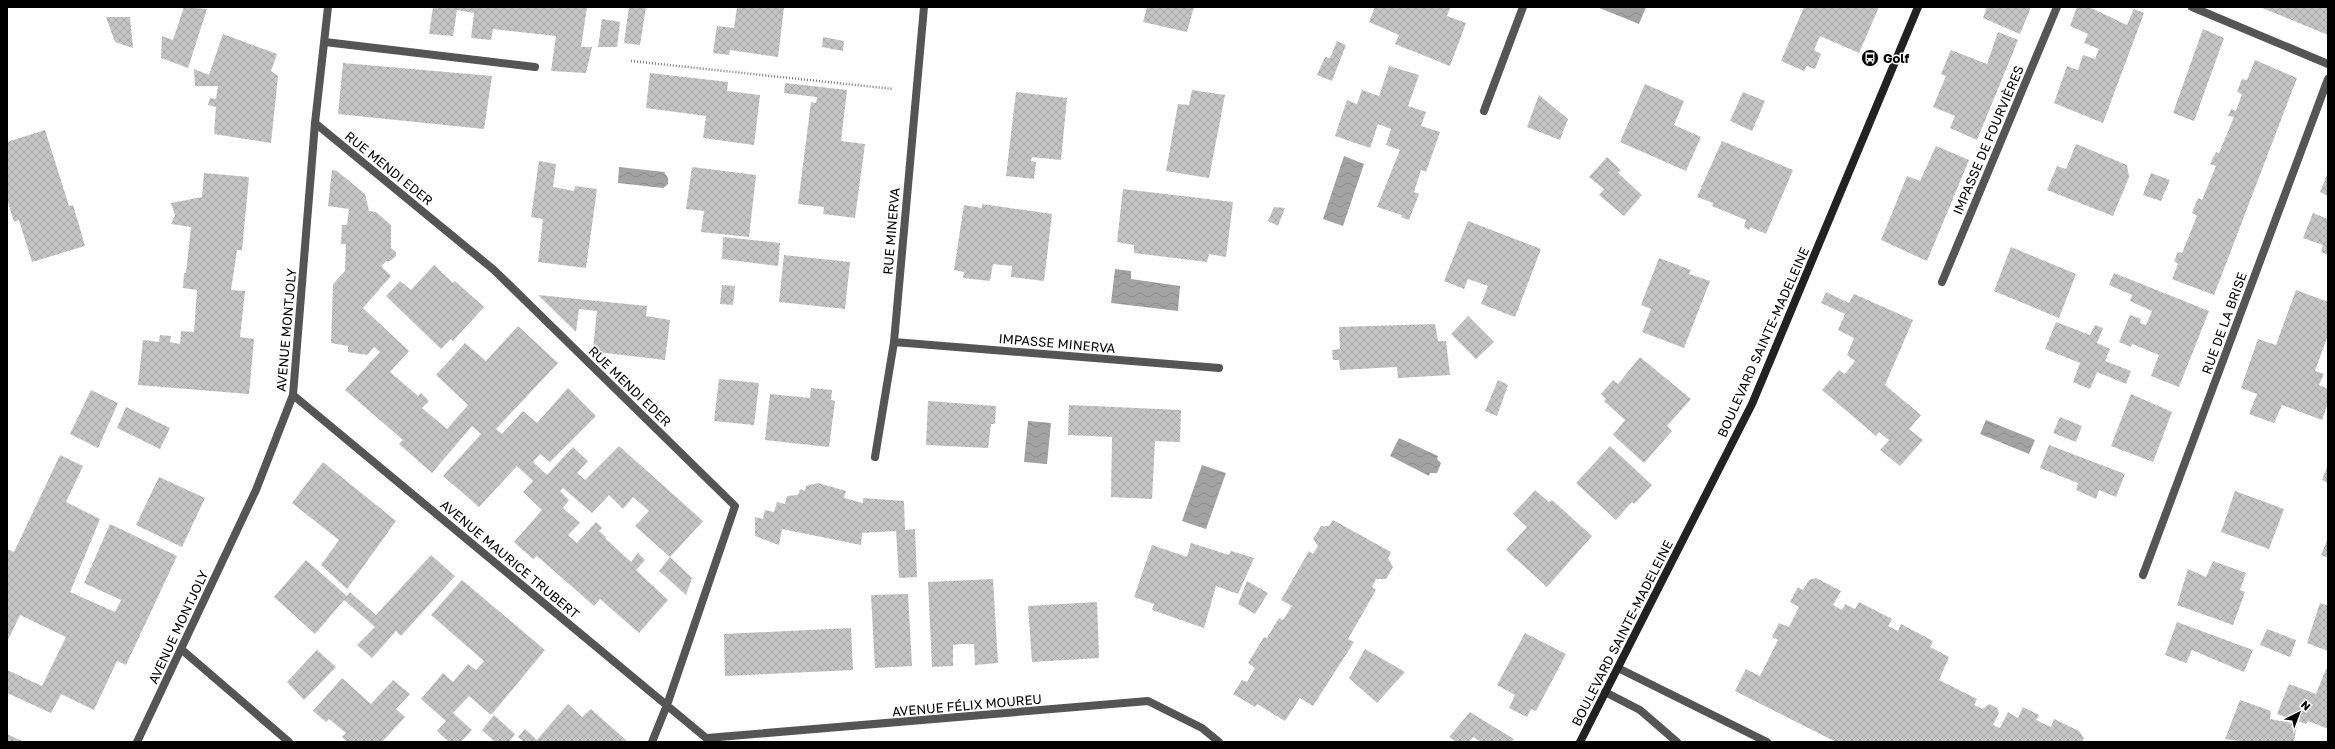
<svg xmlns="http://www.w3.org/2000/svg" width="2335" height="749" font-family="'Golos Text',sans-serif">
  <defs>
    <pattern id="water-waves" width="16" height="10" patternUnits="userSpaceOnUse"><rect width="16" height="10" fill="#a3a3a3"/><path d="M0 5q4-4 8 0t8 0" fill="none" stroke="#8b8b8b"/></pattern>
    <pattern id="building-cross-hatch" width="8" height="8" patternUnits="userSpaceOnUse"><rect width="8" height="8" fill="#c4c4c4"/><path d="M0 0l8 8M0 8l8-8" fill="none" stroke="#a7a7a7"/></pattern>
  </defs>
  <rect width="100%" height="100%" fill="#fff"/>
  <path fill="url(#water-waves)" d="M1597,7h49l-7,17z
    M1344,156l20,8 -21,62 -20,-7z
    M619,167l45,5 4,6v6l-5,4 -45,-5z
    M1115,269l16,2v8l49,7 -2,25 -67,-8z
    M1986,420l49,20 -6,14 -49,-20z
    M1028,421l23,2 -4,41 -23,-2z
    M1399,438l39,18 -1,3 4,4 -4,10h-7l-1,3 -39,-20z
    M1202,465l24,8 -20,56 -24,-8z"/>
  <path fill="url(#building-cross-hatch)" d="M184,7l23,2 -19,59 -27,-10 1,-22 11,4z
    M433,7h154l-6,40h11l-6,26 -35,-2 5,-35 -63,-7 -2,11 -20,-2 3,-25 -17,-3 -4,26 -24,-2z
    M629,7h17l-6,38 -16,-2z
    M737,7h47l-6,50 -48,-7 -1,5 -16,-2 4,-27 17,2z
    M1147,7h47l-7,25 -44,-10z
    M1375,7l75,1 -3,8 19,7 -16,43 -55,-22 4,-9 -30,-13z
    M1804,7h75l-20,46 -39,-17 -6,14 7,4 -6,15 -8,-3 -3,5 -23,-10z
    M1987,7h44l-11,27 -37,-16z
    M2077,7h12l38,18 7,-16 10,4 -41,110 -49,-20 13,-37 11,4 5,-15 12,4 4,-10 -15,-6 4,-9 -18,-8z
    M2260,7h68v28z
    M106,17h24l3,31 -18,-6z
    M602,19l18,3 -3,25h-19z
    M2203,29l21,9 -30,83 -21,-8z
    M1998,32l20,8 -41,100 -27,-12 5,-12 -22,-9 13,-31 -5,-2 10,-24 36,14z
    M223,34l54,20 -6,17 7,5 -7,67 -57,-9 2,-27 -8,-2 2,-7 6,1 2,-13h-23l-1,-17 15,6z
    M823,37l21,4 -1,10 -21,-4z
    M1337,41l9,4 -14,36 -15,-6 8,-18 5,1z
    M2255,60l42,18 -83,217 -42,-16 6,-15 -4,-3 4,-9 4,1 15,-37 -5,-3 6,-15 4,2 14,-34 -6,-2 6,-12 3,1 15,-36 -6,-1 3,-7 5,2 6,-17 -5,-2 5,-13 5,1z
    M343,63l149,13 -8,53 -146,-15z
    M1389,66l30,9 -11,31 18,6 -5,14 19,6 -14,40 -5,-2 -7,22 5,2 -10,26 -8,-3 1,-2 -25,-8 23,-57 -14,-5 5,-16 -13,-5 -8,24 -35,-12 12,-36 10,4 5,-14 17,6z
    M650,73l78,9 -1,9 33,4 -6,50 -51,-7 3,-22 -60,-8z
    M785,83l62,7 -6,51 24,3 -10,74 -32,-4 1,-7 -26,-3 13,-102 5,1 1,-6 -33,-4z
    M1645,84l39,17 -10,24 27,12 -15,34 -66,-29z
    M1192,90l33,5 -16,83 -43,-7 12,-67 11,1z
    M1016,92l51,6 -6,62 -29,-3 -1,4 5,1 -2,17 -28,-3z
    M1743,92l22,9 -13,30 -22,-10z
    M1539,95l29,24 -8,21 -33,-13z
    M45,130l24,76 4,-1 12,41 -53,16 -13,-42 -5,2 -7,-23v-57z
    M1722,141l71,29 -27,64 -16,-7 -1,3 -5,-3 2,-7 -34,-14 1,-3 -16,-6z
    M2076,144l51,21 2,12 -16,39 -66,-26 10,-24 9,3z
    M1936,146l33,14 -42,101 -46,-21 26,-64 13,5z
    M1607,157l14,13 -3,3 24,22 -18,21 -25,-21 5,-6 -15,-12z
    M539,161l17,3 -3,23 21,4 1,-5 22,3 -11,79 -48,-6 5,-43 -12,-2z
    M692,167l64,8 -7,62 -48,-5 3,-21 -18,-2z
    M332,170l5,1 28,23 4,17 7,1 15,13v23l5,4v4l-6,5h-3l-6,5 10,10 -28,32 46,43 -19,21 28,24 3,-3 8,8 -7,7 25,21 21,-24 -32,-30 29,-32 21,18 32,-35 40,37 -62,66 6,5 21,-23 14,12 31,-35 28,28 -46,46 -10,-8 -7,8 14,13 26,-28 15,14 -11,12 8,7 34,-34 84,75 -33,36 22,21 -6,17 -27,-24 11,-14 -35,-31 14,-15 -16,-14 -10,12 -14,-14 -17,18 -29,-25 -3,3 9,9 -6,8 17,15 -12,12 9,8 19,-21 6,6 -3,3 7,6 -1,1 26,24 7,-9 7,7 -9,10 32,30 -29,33 -39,-34 -6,7 -57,-50 -4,3 -19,-17 28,-32 -19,-18 10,-11 -16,-15 -38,41 -36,-31 38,-42 -9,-8 -40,47 -33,-29 4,-4 -58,-50 35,-38 -6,-5 -7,8 -19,-3v-6l-17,-3 2,-59 12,-13 1,-27h-5l1,-19h5l2,-16 -21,-3z
    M2328,172v24l-8,-4z
    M204,173l45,4 -7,73h-5l-6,40 14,1 -5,46 14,2 -5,55 -111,-9 5,-45 16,2 1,-7 11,1 -1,6 10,2 1,-13 13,1 3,-42 -14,-2 1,-15h2l5,-46 -20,-3 4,-9 -4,-12 31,-6z
    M2151,173l19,7 -9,21 -18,-6z
    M1123,189l110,13 -7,55 -17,-3 -2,8 -73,-9v-8l-17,-3z
    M982,204l70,10 -8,67 -33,-4 1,-11 -19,-2 -3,17 -27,-3 1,-6 -10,-2 10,-65 18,3z
    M1274,207l11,1 -7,18 -10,-5z
    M2313,213l15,6v36l-7,-3 2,-7 -20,-7z
    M1468,221l73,28 -26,68 -34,-13 7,-18 -20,-7 -4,10 -20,-8z
    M723,237l57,6 -2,23 -56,-7z
    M2011,247l65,27 -17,44 -65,-27z
    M784,255l66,7 -5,47 -66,-7z
    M1659,258l32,12 -2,4 21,7 -26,67 -42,-16 9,-23 -10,-4z
    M434,265l19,18 2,-2 29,26 -31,34 -2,-2 -10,10 -55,-53 14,-15 11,9z
    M2114,273l95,38 -30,76 -28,-11 8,-21 -27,-11 -1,3 -12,-5 11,-27 11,4 -1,4 6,2 6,-14 -22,-10 2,-6 -23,-10z
    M722,285l13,1 -2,19 -13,-1z
    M2296,290l32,12v33l-13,36 9,3 -5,11 9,4v14l-6,17 -40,-15 -8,18 -25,-9 8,-20 -16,-6 17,-49 18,6z
    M1826,292l23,11 5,-9 59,26 -28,65 36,30 -12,14 14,11 -23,26 -20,-16 9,-10 -10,-8 -3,4 -54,-46 17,-20 6,4 10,-13 -8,-6 7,-17 -16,-8 7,-16 -24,-11z
    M538,295l109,11 -1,10 24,4 -5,40 -68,-8 -4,-4 4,-37 -18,-2 -3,23z
    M1468,316l26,26 -18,17 -25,-25z
    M2056,322l34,13 5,-10 8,3 -6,15 13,6 -5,12 26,10 -5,13 -29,-12 -7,17 -17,-7 7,-19 -35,-14z
    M1435,324l3,17h8l4,34 -52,3 -1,-11 -57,3 -1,-10h-6l-1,-10 8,-1 -1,-22z
    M1640,357l51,42 -24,27 5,5 -28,32 -31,-28 12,-15 -21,-19 2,-2 -5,-5 12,-14 5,4z
    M719,379l40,4 -5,42 -40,-4z
    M1498,380l10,5 -11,31 -12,-5z
    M811,388l21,2 -1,10 4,1 -6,46 -64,-7 5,-46 40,4z
    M91,390l27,13 -20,45 -28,-14z
    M2131,394l41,18 -19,50 -42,-16z
    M928,401l68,5 -1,18h-4l-3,24 -62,-3z
    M1069,405l112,5 -1,32 -25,-1 -3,58 -41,-2 1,-60 -44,-2z
    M126,407l44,21 -10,21 -43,-21z
    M2060,417l22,9 -6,16 -23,-9z
    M2049,445l76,29 -9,23 -17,-7 -3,9 -20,-9 2,-7 -38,-15z
    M1610,446l42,39 -18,19 -2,-2 -16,18 -40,-37z
    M60,455l23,11 -17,36 34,17 -30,73 45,20 6,-12 -37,-17 26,-59 67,32 -51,109 -9,-4 -23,49 -33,-16 -10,19 -44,-20v-23l35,16 24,-49 -46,-22 -13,27v-93l7,3 1,-2z
    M323,462l73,59 -49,68 -26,-24 18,-25 -47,-37z
    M2328,465v18l-6,-3z
    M159,477l46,21 -23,49 -46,-22z
    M818,483l28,8 -2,7 19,5v-5l41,3 1,29 10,-1 2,48 -18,1 -3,-47 -34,2 -1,12 -79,-16 -3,16 -24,-9v-19l8,2 2,-9 9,2 3,-10 8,2 2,-8 11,-1 2,-6 5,2 1,-5z
    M1535,490l14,12 3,-2 40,36 -45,51 -41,-37 21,-23 -14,-13z
    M2235,491l49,18 -15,40 -48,-17z
    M1333,520l58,32 -3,6 5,9 -7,12h-10l-4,8 4,3 -28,49 6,3 -41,64 -13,-8 -15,23 -28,-17 -2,3 -22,-13 9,-14 5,2 8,-14 -7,-5 16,-26 3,1 12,-20 4,2 9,-14 -11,-6 28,-49 4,3 5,-8 -5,-7 8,-13h8z
    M2328,538v20l-7,-3z
    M1191,543l38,12 2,-4 23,7 -16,36 -22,-8 -12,42 -52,-18 2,-6 -20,-7 18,-52 35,12z
    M431,555l24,21 -54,60 -5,-5 -24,27 -15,-13 18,-18 -31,-27 -29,34 -41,-37 32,-37 41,36 3,-4 26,23z
    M2213,561l33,12 -6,17 5,2 -12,33 -56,-20 11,-36 18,8z
    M1816,578l25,13 -8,14 9,5 3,-6 10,5 4,-7 33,17 -4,7 10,5 3,-7 32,17 -3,6 19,10 -10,23 38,19 -3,6 9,4 6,-5 8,4 2,5 -6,12 7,3 8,-16 10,6 5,-11 16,8 -3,5 15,7 3,-8 25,12 5,7 -2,4h-246l-101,-51 11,-22 14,7 18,-36 -6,-3 7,-14 10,4 10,-20 -9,-5 8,-15 5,3 6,-10z
    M993,579l5,84 -23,2 -1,-21h-12l-9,1v21l-21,1 -4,-85z
    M462,580l83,70 -53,64h-2l-21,-18 -16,17 19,17 -11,12h-12l-12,-11 9,-10 -25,-22 22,-26 10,9 15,-18 8,6 8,-9 -53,-46z
    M1247,581l21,12 -13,21 -17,-10z
    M908,594l4,72 -37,2 -4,-73z
    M1097,602l2,56 -67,4 -4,-56z
    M2320,603l8,3v45l-21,-8z
    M2177,622l76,28 -9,22 -52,-22 -6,13 -21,-8z
    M851,628l2,42 -128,6 -1,-42z
    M2267,629l29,11 -6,17 -30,-12z
    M1525,633l41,21 -30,57 -5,-2 -4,8 -18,-9 6,-13 -18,-10z
    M1365,649l40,23 -28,31 -28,-25z
    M317,650l19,17 -32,33 -17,-18z
    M2326,669l2,1v59l-20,-8 -2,3 -29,-10 12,-30 27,10z
    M342,678l29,26 22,-24 17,14 -14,15 9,8 -23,25h-35l-5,-5 4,-4 -17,-14 -3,3 -13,-11z
    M2240,700l31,11 -1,8 27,5 -3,18h-46l-23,-3z
    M568,704l14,13 9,-8 37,33h-104l-6,-5 7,-8 12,11z
    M1470,712l16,10 28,17 -2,3h-31l-8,-5 -4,5h-13l-7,-5z
    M494,715l21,19 -6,8h-14l-13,-12z
    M7,734l17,8h-17z"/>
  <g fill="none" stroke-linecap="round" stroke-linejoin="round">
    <path stroke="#777" stroke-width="2.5" stroke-dasharray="1 2" stroke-linecap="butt" d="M631,61l262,28"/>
    <path stroke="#555" stroke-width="8" d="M1618,668l149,74
      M1605,692l35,18 37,32"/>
    <path stroke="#555" stroke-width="8" d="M2192,7l136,57
      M325,42l210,25
      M1484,111l39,-104
      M315,123l179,147 241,236 -68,199 -15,37
      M1942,282l115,-275
      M894,342l325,26
      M293,395l418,347
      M875,457l19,-115 30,-335
      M2143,575l185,-496
      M181,649l108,93
      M707,738l441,-37 54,27 17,14
      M137,742l119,-252 37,-95 22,-272 13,-116"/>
    <path stroke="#222" stroke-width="8" d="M1580,742l172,-338 166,-397"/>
  </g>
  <defs>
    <g id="bus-disc" transform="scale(0.9)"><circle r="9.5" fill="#000" stroke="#fff"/><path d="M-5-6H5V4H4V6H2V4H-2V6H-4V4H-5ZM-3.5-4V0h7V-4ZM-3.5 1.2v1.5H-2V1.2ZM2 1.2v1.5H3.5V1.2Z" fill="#fff"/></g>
  </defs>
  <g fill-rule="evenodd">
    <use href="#bus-disc" x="1870" y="58"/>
  </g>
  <g text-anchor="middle" stroke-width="3" stroke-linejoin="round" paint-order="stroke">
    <g font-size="13" font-weight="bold" fill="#000" stroke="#fff" text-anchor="start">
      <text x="1883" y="63">Golf</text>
    </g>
    <g font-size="13" fill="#000" stroke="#fff">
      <text transform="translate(1988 140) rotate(-67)" y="5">IMPASSE DE FOURVIÈRES</text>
      <text transform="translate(389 168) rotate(39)" y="5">RUE MENDI EDER</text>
      <text transform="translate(891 231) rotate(-85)" y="5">RUE MINERVA</text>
      <text transform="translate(2224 323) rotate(-70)" y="5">RUE DE LA BRISE</text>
      <text transform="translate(286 330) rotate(-85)" y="5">AVENUE MONTJOLY</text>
      <text transform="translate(1763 342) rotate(-66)" y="5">BOULEVARD SAINTE-MADELEINE</text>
      <text transform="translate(1057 343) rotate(5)" y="5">IMPASSE MINERVA</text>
      <text transform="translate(630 386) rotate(44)" y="5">RUE MENDI EDER</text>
      <text transform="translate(510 559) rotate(40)" y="5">AVENUE MAURICE TRUBERT</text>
      <text transform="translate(178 627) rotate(-65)" y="5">AVENUE MONTJOLY</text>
      <text transform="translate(1622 633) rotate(-63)" y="5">BOULEVARD SAINTE-MADELEINE</text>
      <text transform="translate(967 705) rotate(-5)" y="5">AVENUE FÉLIX MOUREU</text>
    </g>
  </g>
  <rect width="2335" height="749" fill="none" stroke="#000000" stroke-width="16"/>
  <g transform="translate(2299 713) rotate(42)" stroke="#ffffff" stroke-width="3" paint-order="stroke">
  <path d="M0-3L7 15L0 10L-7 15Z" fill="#000000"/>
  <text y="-6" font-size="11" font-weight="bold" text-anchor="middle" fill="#000000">N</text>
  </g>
</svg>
